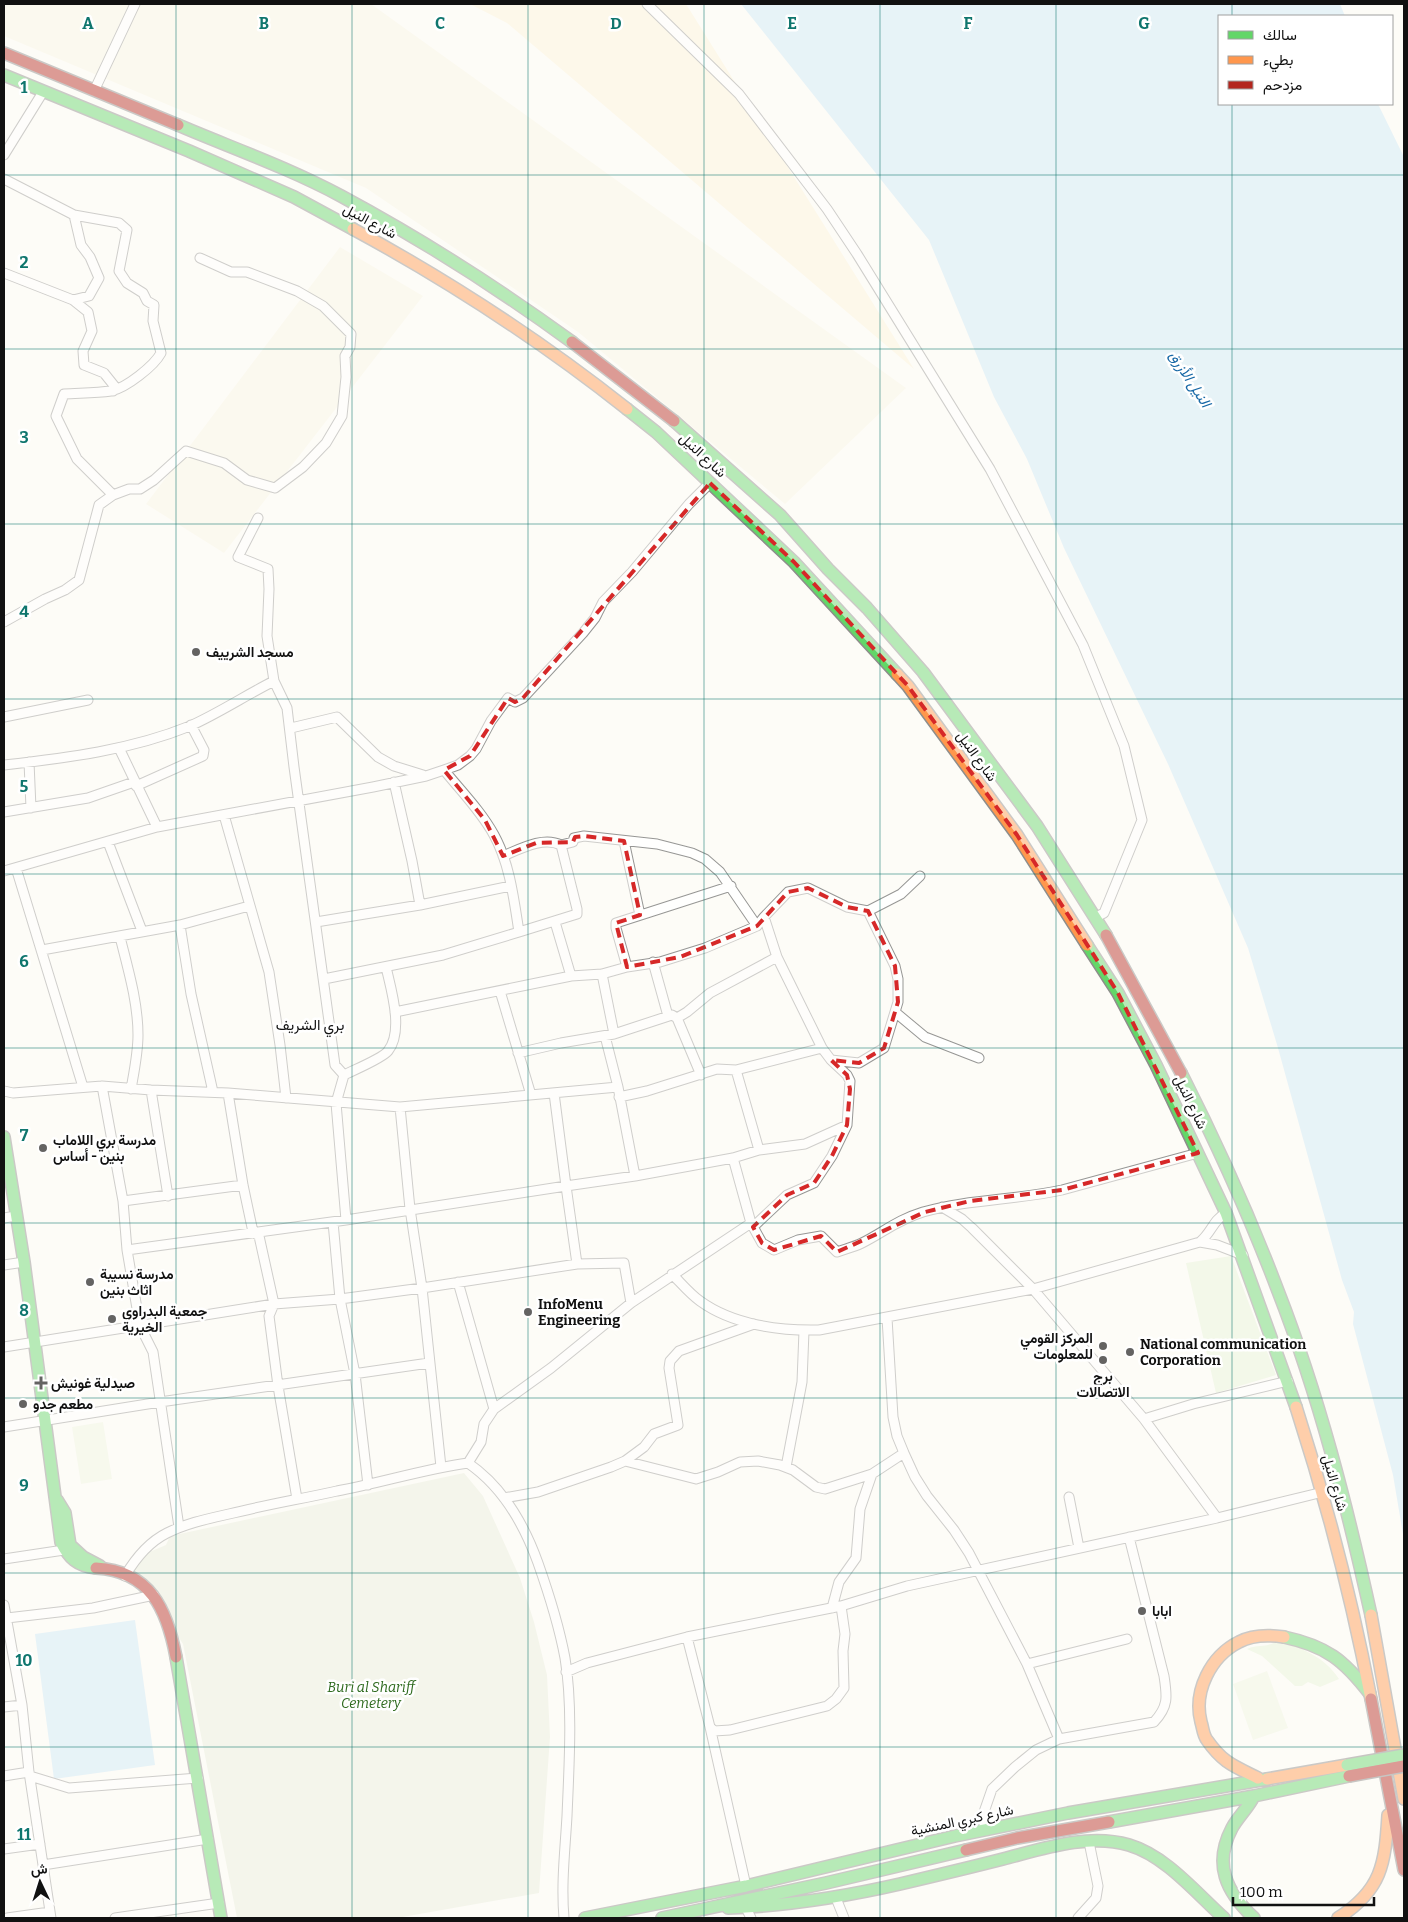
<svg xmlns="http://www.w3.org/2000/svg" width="1408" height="1922" font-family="Bitter,Vazirmatn,serif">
  <rect width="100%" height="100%" fill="#fdfcf7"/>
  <path fill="#f9f7e4" d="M4,4h367l535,384 -121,116 -207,-172 -212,-144 -362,-152z
    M340,247l83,49 -199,257 -78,-49z"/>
  <path fill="#e7f3d7" d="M1231,1256l45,119 -60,18 -30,-130z
    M1279,1640c24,9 46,17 60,39l-19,8 -12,-5 -6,4h-7l-33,-30 -15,-7c13,-6 18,0 32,-9z"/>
  <path fill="#fcf4d9" d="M470,4h216l228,365 -407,-346z"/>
  <path fill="#e9eedb" d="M464,1473l19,23 37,82 14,44 13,53 3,62 -11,156 -142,25h-160l-54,-274 -55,-83 38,-16 4,-9z"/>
  <path fill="#f0f6e1" d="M103,1422l9,57 -31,5 -9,-57z
    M1267,1671l21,57 -35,12 -20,-56z"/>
  <path fill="#cde8f7" d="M741,4h599l5,12h-126v88h159l26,53v1383l-11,-65 -40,-151 1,-12 -12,-32 -64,-232 -30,-100 -80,-184 -104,-216 -37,-89 -33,-62 -65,-157z
    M135,1620l20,145 -101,14 -19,-145z"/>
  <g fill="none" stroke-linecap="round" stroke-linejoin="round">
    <g stroke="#979795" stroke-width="11">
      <path id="street" d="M647,4l92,90 88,115 30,45 133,215 93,176 41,101 18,74 -38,93 -8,4
        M94,91l41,-87
        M4,155l39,-63
        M4,179l70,36 45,8 8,7 -8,41 8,12 16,10 4,8 7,4 -1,16 8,32c-7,13 -35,35 -50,38 -15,2 -32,2 -47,3l-8,22 21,43 36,36 -14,10 -20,75 -14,10 -20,9 -41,23
        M74,215l7,30 9,12 9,21 -10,18 -16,4 15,12 4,19 -9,20 1,14 20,8 12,15 -3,3
        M4,273l69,27
        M113,495l16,-6h11l14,-9 32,-29 38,12 23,17 28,8 28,-21 23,-24 16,-27 4,-39 -1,-21 5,-9 1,-13 -28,-28 -26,-15 -50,-19h-16l-31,-14
        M258,518l-20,39 30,12 1,20 -2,47 7,45 13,27 7,59 41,298 9,10 -8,28 10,117
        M4,717l84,-17
        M291,728l46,-11 41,40 16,9 29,9
        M119,748l38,79
        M29,762l2,46
        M4,765c63,-7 127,-15 186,-39 29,-13 56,-31 84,-45
        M394,782l18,79 8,44
        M136,786l67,-30 1,-6 -13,-25
        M4,812l84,-14 46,-16
        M224,815l45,157 11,73 6,53
        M624,841l16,74
        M108,842l34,89
        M503,856c17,-7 40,-20 58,-11l12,-3 1,-4 10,-2 73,8 35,9 13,6 15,13 37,54
        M16,868l67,219
        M4,871l153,-44 216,-40 53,-11 18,-6 14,-5 12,-9 6,-7 15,-28 17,-23 7,4 8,-4 60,-65 12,-15 8,-16 29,-30 57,-68 21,-21
        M316,922l104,-17 91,-19
        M555,922l16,54
        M180,925l11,69 22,98
        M519,932l58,-18v-5l-16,-64
        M120,937c8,32 18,65 18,98 0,18 -4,37 -7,54
        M42,950l138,-25 69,-19
        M653,962l15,54
        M627,967l-11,-39v-5l115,-37
        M602,974l12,60
        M324,979l119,-24 76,-23c-5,-32 -9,-68 -25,-97 -13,-24 -33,-44 -50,-65
        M500,991l31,104
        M395,1012l176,-36 31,-2 25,-7 33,-5 45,-14 52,-22 7,-9 24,-25 20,-4 39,19 21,4 33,-17 19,-18
        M895,1012l30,25 54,21
        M677,1018l10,-6 23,-19 67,-36
        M605,1036l13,51 17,89
        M518,1053l43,-10 53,-9 58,-19 5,3 24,57
        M831,1060l28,3 25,-15 14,-46v-23l-3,-13 -27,-55
        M736,1070l23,80
        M344,1075c10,-5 39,-17 44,-24 16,-20 3,-62 -2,-84
        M102,1086l21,115 4,49 13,76 13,26 26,175
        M151,1090l17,106
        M4,1091l9,2 89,-7 49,4 77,3 172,14 218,-20
        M228,1093l15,92 10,47 6,4 15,68 -5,12 9,70 19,113
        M619,1097l28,-6 70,-22 19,1 86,-22
        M400,1107l10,102 12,79 19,179
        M733,1158l18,65
        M123,1201l120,-16
        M942,1207l20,12 10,9 61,61 111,130 73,99
        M4,1218l12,-2
        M333,1222l7,77 15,75 13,111
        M753,1227l34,-32 27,-12 18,-27 15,-31 3,-44 -3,-6 -16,-15 -9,-12 -45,-91 -13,-40
        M1200,1242c12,-10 13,-22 26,-29
        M127,1250l219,-30 220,-34 -12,-93
        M577,1264l47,-1 7,40
        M4,1265l20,-3
        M672,1274c9,9 18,20 28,27 33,24 80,30 119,29l214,-41 167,-47 17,3 26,10
        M458,1282l36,127
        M887,1318l6,99 4,19 7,17 11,24 12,19 27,34 15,23 58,111 32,75 -23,11 -21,17 -23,22 -8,23v18
        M4,1347l270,-43 66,-5 82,-11 155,-24 -11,-78 69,-10 98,-18 26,-8 46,-6 42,-19
        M1144,1419l49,-15 95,-23
        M4,1427l156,-25 269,-39
        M625,1461l71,18 22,-7 22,-10 18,-1 22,4 13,5 23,17 9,2 47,-15 32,-21
        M468,1463l13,-21 3,-18 10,-15 57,-41 80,-65 120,-80 11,20 12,7 24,-10 23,-4 16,16c8,-3 17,-5 25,-9 22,-11 35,-23 61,-31 46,-13 93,-12 139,-22l136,-37
        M786,1467l16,-85 2,-51
        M1069,1497l10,51
        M504,1498l34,-6 73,-25 14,-6 19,-14 10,-13 24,-9 -9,-57 1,-7 9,-10 75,-27
        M4,1559l60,-9
        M125,1576c10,-17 24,-34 42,-43 20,-10 40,-14 62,-19 36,-9 72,-15 108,-23 44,-8 87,-22 131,-28 35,24 56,61 70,100 11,31 21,63 27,95 8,48 4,109 2,158 -2,35 -6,68 -3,102
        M4,1605l18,100 7,67 22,146
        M832,1608l7,-26 17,-24 4,-49 12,-35
        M7,1618l86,-10 61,-13
        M687,1637l23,90 36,159
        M1027,1664l100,-25
        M566,1672l21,-9 100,-26 154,-31 66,-20 310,-68 106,-26
        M4,1707l18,-2
        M710,1727l4,4 16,-1 97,-24 9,-7 8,-11 -1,-37 2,-17 -4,-28
        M1059,1739l95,-17c15,-16 13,-26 10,-46l-35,-139
        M4,1776l25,-4
        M30,1776l39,12 129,-10
        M4,1849l36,-5
        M43,1865l165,-26
        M836,1898l8,20
        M746,1908l5,10
        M7,1918l43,-6
        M115,1918l104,-15
        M1078,1918l18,-20 2,-12 -9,-44"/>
    </g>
    <g stroke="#8e8d8b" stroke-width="14">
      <path id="fast" d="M4,75l185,76 105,46 59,32
        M178,125c54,23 111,43 163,71 80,43 157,92 231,146
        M627,409l29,23 138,130 103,112
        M674,421l106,94 48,54 39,39 56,64 114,154 69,109
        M1087,945l31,48 38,72 70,148 70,194
        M1181,1073c36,71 69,144 97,218 41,105 69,215 93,324
        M4,1137l20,125 37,280c8,16 16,24 35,26
        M57,1500l8,13 5,32 13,12 17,9
        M1284,1637c42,9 60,23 86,57
        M176,1657l45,261
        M1254,1796c-6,12 -16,21 -22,32 -19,36 -6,64 22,90
        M1109,1822l145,-26 95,-20
        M728,1908c58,-2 115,-11 172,-24 34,-8 68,-16 103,-25 39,-10 85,-26 126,-14 37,11 67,48 95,73
        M585,1918l161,-32 209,-50 113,-23 199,-34
        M662,1918l164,-35 140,-33"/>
    </g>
    <g stroke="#8e8d8b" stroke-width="14">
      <path id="slow" d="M353,229c96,52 188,112 274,180
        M897,674l11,12 109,149 70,110
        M1296,1407c31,96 56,193 75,292
        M1371,1615l33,184
        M1258,1778c-24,-12 -35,-15 -51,-38 -4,-5 -4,-12 -6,-18 -8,-31 10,-66 38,-80 13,-7 31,-7 45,-5
        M1267,1779l80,-14
        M1338,1918c44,-28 47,-54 50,-103"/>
    </g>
    <g stroke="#8e8d8b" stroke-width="14">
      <path id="jam" d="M4,53l174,72
        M572,342l102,79
        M1106,935l75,138
        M96,1568c54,3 71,41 80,89
        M1371,1699l33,171
        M966,1850l51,-12 92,-16"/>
    </g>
    <use href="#street" stroke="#fffffe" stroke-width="9"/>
    <use href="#fast" stroke="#63d668" stroke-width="11"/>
    <use href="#slow" stroke="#ff974d" stroke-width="11"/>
    <use href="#jam" stroke="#b3261e" stroke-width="11"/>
    <g stroke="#858482" stroke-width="14" stroke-linecap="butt">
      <path id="fast-bridge" d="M1347,1765l57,-10"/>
    </g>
    <g stroke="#858482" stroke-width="14" stroke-linecap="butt">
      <path id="jam-bridge" d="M1349,1776l55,-10"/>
    </g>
    <use href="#fast-bridge" stroke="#63d668" stroke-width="11"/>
    <use href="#jam-bridge" stroke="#b3261e" stroke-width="11"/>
  </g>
  <path d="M0 0H1408V1922H0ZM710,483l84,79 114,124 109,149 101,158 80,160 -136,37 -92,11 -45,11 -88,40 -16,-16 -47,14 -12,-7 -9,-16 34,-32 27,-12 18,-27 15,-31 3,-36 -3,-14 -16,-15 28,3 25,-15 14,-46 -3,-36 -27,-55 -21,-4 -39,-19 -20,4 -31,34 -77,31 -53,10 -11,-44 24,-8 -16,-74 -40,-5 -9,1 -2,5 -37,1 -33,13 -18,-36 -41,-50 26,-14 38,-58 7,4 8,-4z" fill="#fdfcf7" fill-opacity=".55" fill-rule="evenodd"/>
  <path fill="none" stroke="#d62828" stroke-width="4" stroke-dasharray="10 6" stroke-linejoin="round" d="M710,483l84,79 114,124 109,149 101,158 80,160 -136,37 -92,11 -45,11 -88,40 -16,-16 -47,14 -12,-7 -9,-16 34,-32 27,-12 18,-27 15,-31 3,-36 -3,-14 -16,-15 28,3 25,-15 14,-46 -3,-36 -27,-55 -21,-4 -39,-19 -20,4 -31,34 -77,31 -53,10 -11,-44 24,-8 -16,-74 -40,-5 -9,1 -2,5 -37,1 -33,13 -18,-36 -41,-50 26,-14 38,-58 7,4 8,-4z"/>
  <path fill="none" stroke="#0f766e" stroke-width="1" stroke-opacity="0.55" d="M176,4v1914M352,4v1914M528,4v1914M704,4v1914M880,4v1914M1056,4v1914M1232,4v12M1232,104v1814M4,175h1400M4,349h1400M4,524h1400M4,699h1400M4,874h1400M4,1048h1400M4,1223h1400M4,1398h1400M4,1573h1400M4,1747h1400"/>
  <g fill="#646362" stroke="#fff" stroke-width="2">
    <circle cx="196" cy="652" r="5"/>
    <circle cx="43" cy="1148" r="5"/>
    <circle cx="90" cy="1282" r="5"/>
    <circle cx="528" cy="1312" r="5"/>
    <circle cx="112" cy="1319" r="5"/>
    <circle cx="1103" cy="1346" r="5"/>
    <circle cx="1130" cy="1352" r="5"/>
    <circle cx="1103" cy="1360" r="5"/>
    <path d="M38.5 1375.5h5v5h5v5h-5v5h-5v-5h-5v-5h5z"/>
    <circle cx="23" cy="1404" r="5"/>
    <circle cx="1142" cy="1611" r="5"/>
  </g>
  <g text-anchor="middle" stroke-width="5" stroke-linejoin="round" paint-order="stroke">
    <g font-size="14" fill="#111" stroke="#fff">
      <text transform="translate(370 221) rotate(28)" y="5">شارع النيل</text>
      <text transform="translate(703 455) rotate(43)" y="5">شارع النيل</text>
      <text transform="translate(977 756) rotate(54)" y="5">شارع النيل</text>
      <text transform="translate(1191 1102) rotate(64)" y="5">شارع النيل</text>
      <text transform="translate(1335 1483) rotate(74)" y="5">شارع النيل</text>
      <text transform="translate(962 1820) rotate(-12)" y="5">شارع كبري المنشية</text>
    </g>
    <g font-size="14" font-weight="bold" fill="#111" stroke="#fff" text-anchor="start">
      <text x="206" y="657">مسجد الشرييف</text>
      <text x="53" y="1145">مدرسة بري اللاماب<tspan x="53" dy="16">بنين - أساس</tspan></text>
      <text x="100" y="1279">مدرسة نسيبة<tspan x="100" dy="16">اثاث بنين</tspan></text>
      <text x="538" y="1309">InfoMenu<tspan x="538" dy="16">Engineering</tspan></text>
      <text x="122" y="1316">جمعية البدراوي<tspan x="122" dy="16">الخيرية</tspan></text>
      <text x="1093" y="1343" text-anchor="end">المركز القومي<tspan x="1093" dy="16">للمعلومات</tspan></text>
      <text x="1140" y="1349">National communication<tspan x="1140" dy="16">Corporation</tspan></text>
      <text x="1103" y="1381" text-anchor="middle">برج<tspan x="1103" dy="16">الاتصالات</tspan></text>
      <text x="51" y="1388">صيدلية غونيش</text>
      <text x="33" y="1409">مطعم جدو</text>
      <text x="1152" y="1616">ابابا</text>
    </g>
    <g font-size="14" font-style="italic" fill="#2f6b1f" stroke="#fff">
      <text x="371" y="1692">Buri al Shariff<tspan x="371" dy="16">Cemetery</tspan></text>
    </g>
    <g font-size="15" font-style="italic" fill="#1768a6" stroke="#fff">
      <text transform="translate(1190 379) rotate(57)" y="5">النيل الأزرق</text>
    </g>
    <g font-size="15" fill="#111" stroke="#fff">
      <text x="310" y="1030">بري الشريف</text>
    </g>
  </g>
  <g font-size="16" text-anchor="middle" font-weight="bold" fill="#0f766e" stroke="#fff" stroke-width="5" stroke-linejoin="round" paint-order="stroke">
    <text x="88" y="29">A</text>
    <text x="264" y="29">B</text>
    <text x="440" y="29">C</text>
    <text x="616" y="29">D</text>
    <text x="792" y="29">E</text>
    <text x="968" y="29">F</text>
    <text x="1144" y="29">G</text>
    <text x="24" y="93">1</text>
    <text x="24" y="268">2</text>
    <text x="24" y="443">3</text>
    <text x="24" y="617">4</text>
    <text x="24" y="792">5</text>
    <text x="24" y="967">6</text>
    <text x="24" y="1141">7</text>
    <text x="24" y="1316">8</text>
    <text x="24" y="1491">9</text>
    <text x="24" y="1666">10</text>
    <text x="24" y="1840">11</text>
  </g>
  <rect width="1408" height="1922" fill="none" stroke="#111111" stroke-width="10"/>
  <rect x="1218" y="15" width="175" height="90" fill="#ffffff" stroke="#a0a0a0"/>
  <rect x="1228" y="31" width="25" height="8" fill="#63d668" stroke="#a0a0a0"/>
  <text x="1263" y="40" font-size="15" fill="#111111">سالك</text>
  <rect x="1228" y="56" width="25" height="8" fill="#ff974d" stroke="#a0a0a0"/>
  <text x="1263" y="65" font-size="15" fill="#111111">بطيء</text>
  <rect x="1228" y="81" width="25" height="8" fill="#b3261e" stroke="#a0a0a0"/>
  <text x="1263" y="90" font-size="15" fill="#111111">مزدحم</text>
  <g transform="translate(40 1882) rotate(356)" stroke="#ffffff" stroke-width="4" paint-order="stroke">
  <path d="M0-4L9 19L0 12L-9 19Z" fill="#111111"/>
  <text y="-8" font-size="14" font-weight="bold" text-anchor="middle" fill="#111111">ش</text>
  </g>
  <path d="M1233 1897v8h141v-8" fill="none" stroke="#111111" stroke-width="2.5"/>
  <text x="1240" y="1897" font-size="15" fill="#111111" stroke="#ffffff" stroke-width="4" paint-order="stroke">100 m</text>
</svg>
